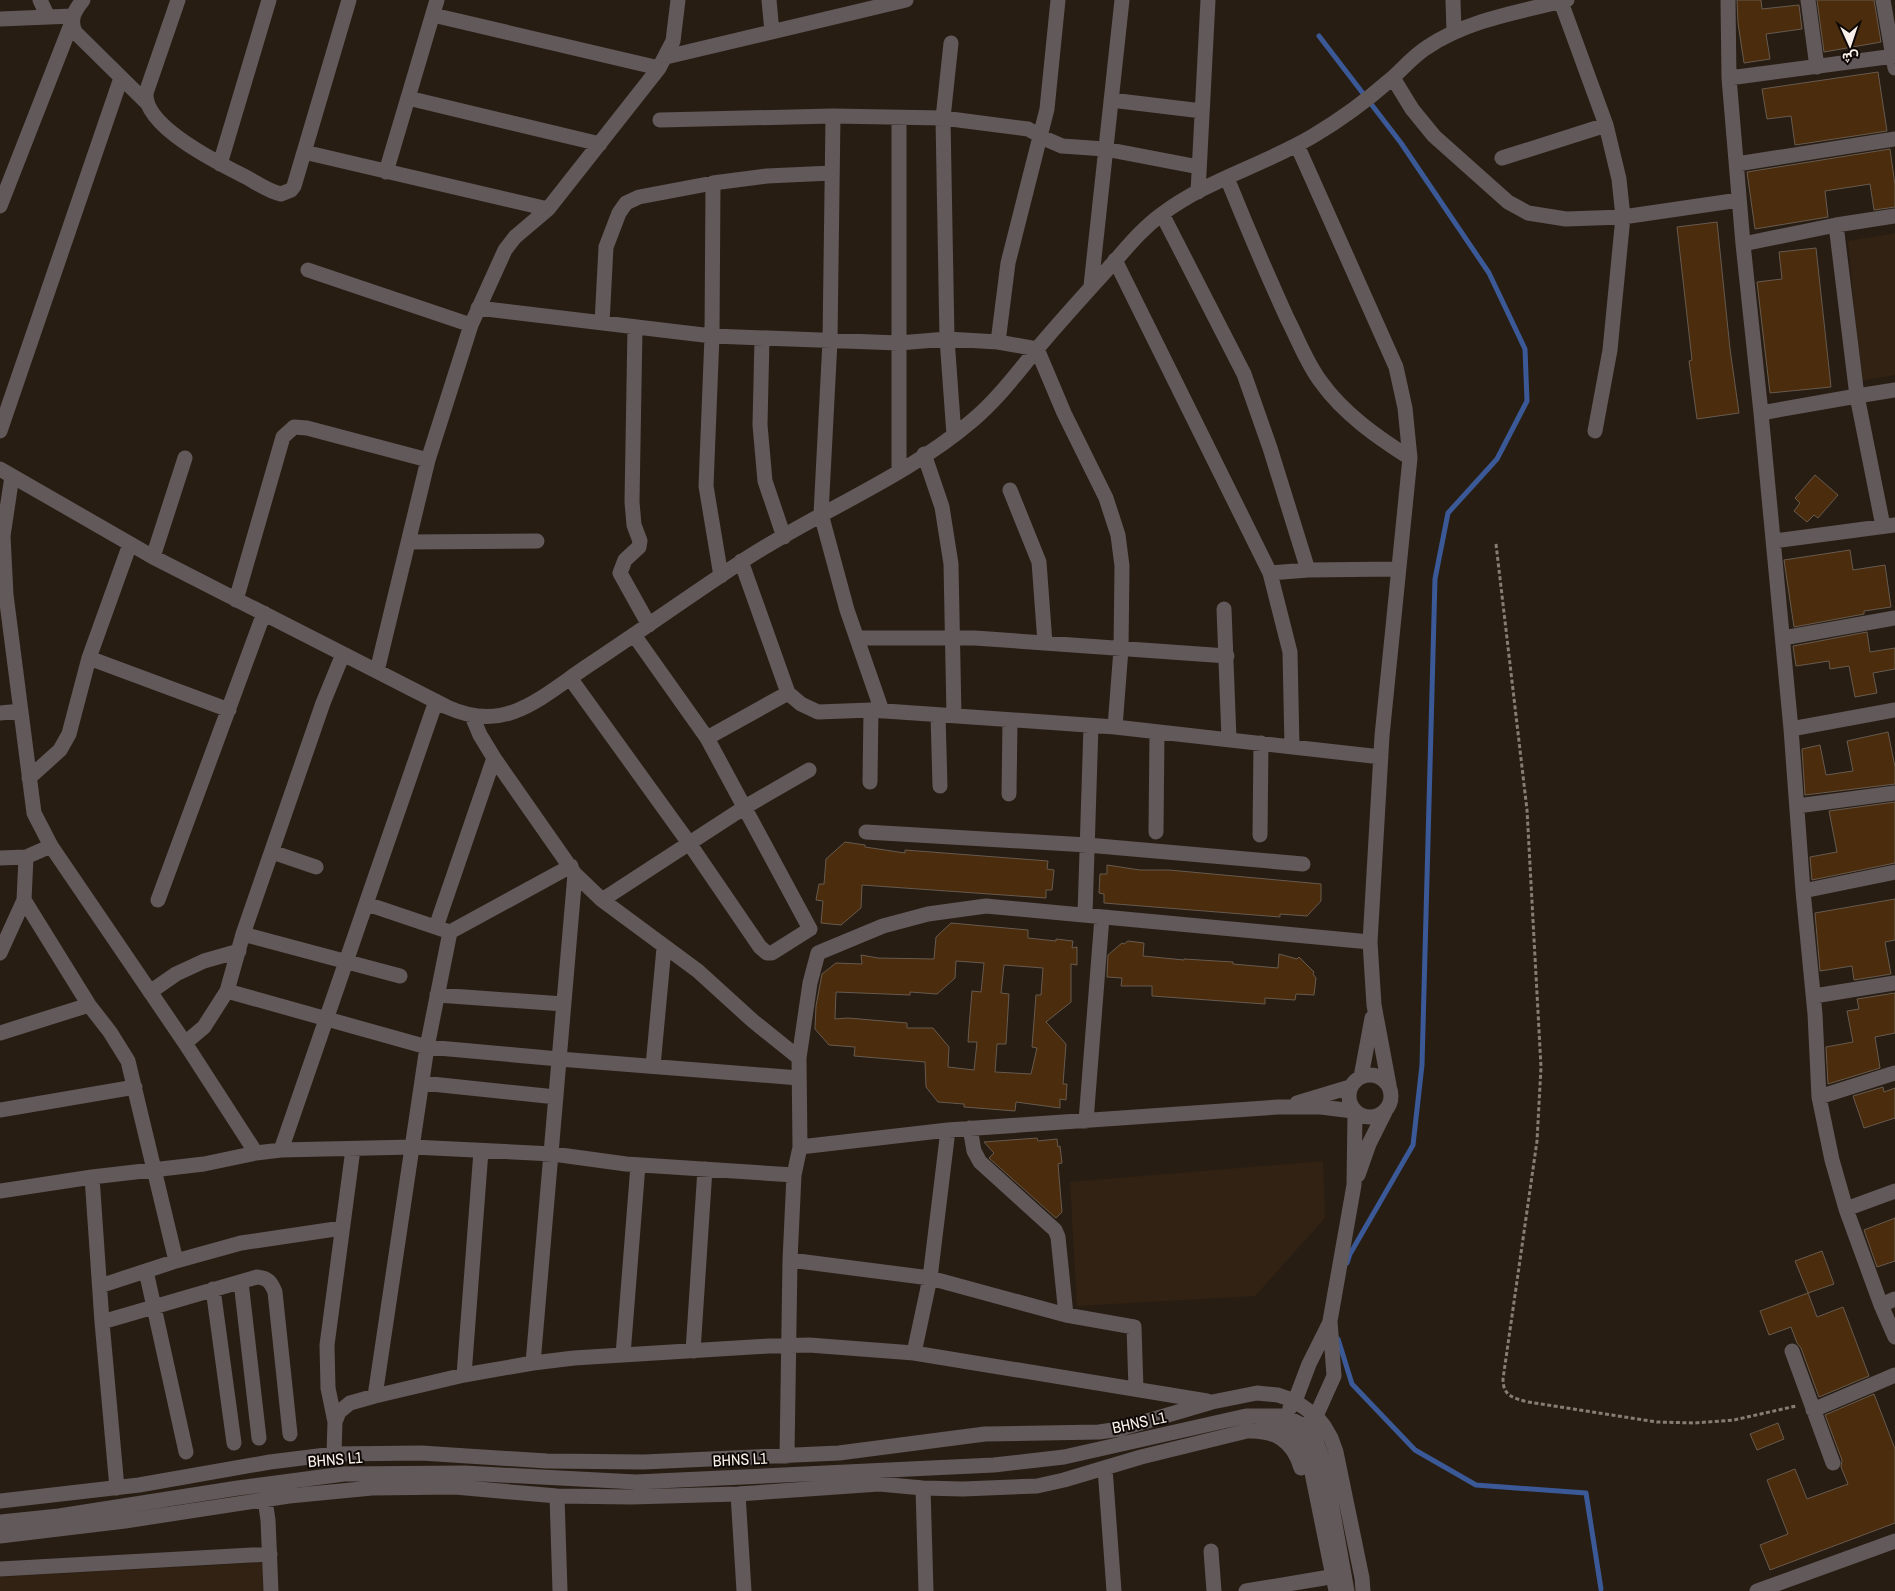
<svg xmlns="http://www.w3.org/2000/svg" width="1895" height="1591" font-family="'Archivo Narrow',Vazirmatn,sans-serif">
  <rect width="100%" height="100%" fill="#281d13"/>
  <path fill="#322213" d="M1895,233v142l-34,6 -13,-140z
    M1323,1161l2,57 -70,78 -178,10 -7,-124z
    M275,1562l2,29h-277v-14z"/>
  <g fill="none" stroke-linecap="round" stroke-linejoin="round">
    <path stroke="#3b5997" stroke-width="5" d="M1319,36l82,107 88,130 36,76 2,52 -30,58 -49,54 -13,66 -13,486 -9,80 -63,109 -3,9
      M1338,1339l14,45 63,66 61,35 110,8 15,96"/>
  </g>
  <path fill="#4b2c0c" stroke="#675a4e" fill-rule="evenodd" d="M1737,0h24l1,9 37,-4 3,24 -36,5 4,25 -26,4 -6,-40z
    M1817,0h57l7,42 -57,10z
    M1878,72l9,59 -92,14 -4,-29 -24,3 -5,-30z
    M1890,149l5,36v22l-21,3 -4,-26 -45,7 3,26 -73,12 -8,-57z
    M1717,222l13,127 9,64 -42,6 -8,-58 3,-1 -15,-133z
    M1816,248l15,139 -61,6 -13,-111 25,-3 -3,-27z
    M1815,475l23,20 -20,23 -4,-3 -7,7 -13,-11 6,-8 -5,-5z
    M1850,550l3,20 32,-5 6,42 -27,4v3l-70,13 -10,-67z
    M1867,632l3,20 25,-4v21l-22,4 4,20 -22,4 -6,-31 -19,3 -1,-8 -33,5 -3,-20z
    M1888,732l7,35v17l-90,11 -3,-46 18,-4 6,30 27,-4 -6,-30z
    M1895,802v61l-83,17 -2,-23 27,-5 -8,-41z
    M845,842l20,3v2l40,6v-3l143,11 -1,8 7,1 -2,20h-6v8l-184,-13 -1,23 -20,17 -20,-2 2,-22 -7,-1 3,-16h5l2,-25z
    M1107,865l33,5h29l152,14v17l-14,15 -27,-2v3l-176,-14v-9l-5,-1 1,-19h7z
    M1895,899v41l-10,2 6,32 -37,6 -2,-14 -32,5 -5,-58z
    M951,923l77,7v8l28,3v-2l17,2 -1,7 5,-1v18l-6,-1v38l-25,20 20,22 -3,40h4l-1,16 -6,-1v9l-44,-6 -1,9 -51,-4v-3l-26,-2 -12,-15 -1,-25 -71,-6 1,-9 -26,-2 -14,-16 1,-23 6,-32 14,-11 26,1 -1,-9 17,3 56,1 2,-22zM956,961l28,2 -3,29 -9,-1 -3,36 -1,15h9l-3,28 -26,-3 1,-20 -16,-19h-26v-5l-59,-5 -13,1 1,-27 74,3v-3l27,2 18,-16zM1004,965l39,3 -2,27h-5l-4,52 5,1 -6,26 -36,-2 2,-28h9l3,-50 -8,-1z
    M1128,941l16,2 -1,13 41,4v-1l49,3v2l45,4 1,-14 18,5 2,-2 15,15 -1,2 3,4 -2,17 -18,-1 -1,6 -30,-2v6l-113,-8v-10h-31l1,-8 -15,-1 1,-22 14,-12 2,1z
    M1895,993v40l-20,4 5,31 -52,16 -2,-37 27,-5 -6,-31 12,-2 -2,-10z
    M1883,1087l1,5 11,-4v30l-31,10 -11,-32z
    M1037,1138l1,3 19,-2 1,8 2,-1 2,17 -4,1 4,48 -6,6 -67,-60 5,-5 -10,-11z
    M1895,1218v43l-18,6 -13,-37z
    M1822,1251l12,33 -26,9 9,24 26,-10 26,69 -50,21 -18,-49 -4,-5 -6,-16 -22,8 -9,-24 48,-18 -13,-32z
    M1874,1394l21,55v74l-125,47 -10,-25 28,-11 -21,-54 28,-11 12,30 41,-15 -7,-17 1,-7 -17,-45z
    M1778,1423l6,16 -27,11 -7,-16z"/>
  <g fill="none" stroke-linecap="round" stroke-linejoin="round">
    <path stroke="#867d74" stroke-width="3" stroke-dasharray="4 2.5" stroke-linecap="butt" d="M1496,544l31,266 14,257 -4,74 -34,238c0,17 10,19 25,23l129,20 37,1 40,-3 62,-14"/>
    <path stroke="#61595a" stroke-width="15" d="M40,0l8,17
      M83,0c-8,10 -14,19 -8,32l72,71
      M178,0l-32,93c-2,34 74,71 100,84 11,6 23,15 35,17l10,-4 3,-4 55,-186
      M769,0l3,32
      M1453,0l1,32
      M1728,0l1,78 14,166 18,169 30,316 12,162 12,123 4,83 13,63 14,49 35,96 14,32
      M1808,0l9,67
      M1883,0l12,68
      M1561,2l45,123 13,54 4,38 -13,133 -15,81
      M433,15l226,53
      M0,19l73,-3
      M951,43l-8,75 4,221 7,96
      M666,57l240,-57
      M1393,78l19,31 22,27 74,66 20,11 38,6 57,-2 116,-17
      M1729,78l166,-22
      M408,98l192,46
      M1111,100l91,11
      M833,116l-3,225 -9,173 26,96 35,101
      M660,120l173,-4 110,2 85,11 20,11 14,6 43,3 94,18
      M1297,145l99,222 9,41 5,50 -28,278 -12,206 4,63 15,80
      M304,152l244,57
      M1502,158l104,-33
      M220,164l49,-164
      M1737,164l158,-25
      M386,172l51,-172
      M1227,178c19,47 39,94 60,140 11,21 19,44 34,64 23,32 56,55 89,76
      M713,183l-1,153 -6,150 15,90
      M1198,192l10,-192
      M0,206l72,-184
      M1162,214l82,160 26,74 38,122
      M1743,244l93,-19 59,-9
      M1115,260l155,313 38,-3 89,-1
      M308,270l163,55
      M1091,286l31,-286
      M478,308l234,28 187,7 48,-4 51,3 39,7 27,64 42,85 12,37 4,31 -1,83 -6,78
      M602,323l4,-76 13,-34 7,-10 13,-6 74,-14 54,-7 65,-3
      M635,327l-3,175 2,23 6,16 -1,6 -14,13 -5,13 29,52
      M762,338l-2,87 5,56 19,56
      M998,342l10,-79 39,-154 11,-109
      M1761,413l96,-17 -21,-171
      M0,431l121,-353
      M924,454l18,53 9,57 3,152
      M0,469l153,88 294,150c22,10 44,13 66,5 25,-9 48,-28 70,-43 53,-35 105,-72 158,-107 75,-50 163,-83 232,-142 25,-21 43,-46 64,-71 25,-30 51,-58 77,-87 15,-17 29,-34 48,-48 45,-34 102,-49 151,-78 27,-16 53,-35 77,-56 12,-10 22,-23 36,-32 41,-28 93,-36 141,-48
      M899,471v-353
      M12,476l-9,60 3,59 28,218 17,33 134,197 71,110
      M1010,490l29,72 6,81
      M1883,526l-26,-130 38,-6
      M1774,541l121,-16
      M408,542l129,-1
      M153,557l32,-99
      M741,561l47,132 13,11 17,8 53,-2 244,17 266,30
      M1270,573l20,79 2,95
      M236,600l47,-163 11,-10 13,1 121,32
      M1224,609l5,130
      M858,638h117l252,18
      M1783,638l112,-20
      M89,658l140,52
      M377,671l51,-211 43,-135 34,-75 10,-13 33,-28 111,-141 14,-27 5,-41
      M570,678l119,165 71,104 7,6h5l38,-24 -103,-191 -73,-103
      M0,713l20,-2
      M938,715l2,71
      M472,716l8,19 14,23 81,116 27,26 96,71 55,50 46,37
      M1791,729l104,-19
      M707,738l81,-45
      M29,778l31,-28 9,-16 20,-76 41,-114
      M870,782l1,-72
      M1009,794l1,-74
      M1797,806l98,-13
      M866,832l221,13 216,19
      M1156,832l1,-100
      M1260,835l1,-92
      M272,852l44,15
      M0,858l26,-1 25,-11
      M1803,891l92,-19
      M24,900l65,105 21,27 18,29 48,200
      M158,900l106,-287
      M602,900l143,-93 64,-37
      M367,904l83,28 121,-66
      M1085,914l6,-188
      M436,927l58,-169
      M243,934l157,42
      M0,953l24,-53 2,-43
      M227,991l200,56 132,12 240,19
      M150,992l26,-18 28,-13 35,-10
      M437,995l127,9
      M1814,996l81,-13
      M0,1033l89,-28
      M185,1043l19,-16 23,-36 16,-57 80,-231 20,-49
      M653,1066l11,-118
      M1349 1096a21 21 0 1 1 42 0a21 21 0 1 1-42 0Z
      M1361,1077l11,-59
      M422,1083l134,14
      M1819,1097l76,-24
      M1297,1103l53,-16
      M0,1110l135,-23
      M1086,1121l16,-204
      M970,1128l4,23 6,11 75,68 3,7 8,78
      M800,1147l148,-17 330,-23h43l32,4
      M281,1150l155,-449
      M1358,1175l11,-31 16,-32
      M92,1177l10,145 15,166
      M0,1191l92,-14 112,-13 52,-11 25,-3 132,-3 140,7 73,10 168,11
      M1846,1209l49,-18
      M790,1260l140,18 136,37 68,12 2,62
      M146,1271l40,181
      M241,1282l18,156
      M100,1286l76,-25 65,-18 101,-15
      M213,1289l21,154
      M1881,1305l14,-6
      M102,1322l155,-45c11,1 14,5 18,15l15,142
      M693,1351l12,-182
      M1792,1351l41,112
      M914,1353l16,-75 18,-148
      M623,1355l15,-190
      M533,1363l42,-489
      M464,1375l17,-224
      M375,1396l52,-349 23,-115
      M1290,1408l5,-7 14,-37 21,-42
      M1813,1410l82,-35
      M1262,1421l23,8 10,6 6,7 9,21 26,128
      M1310,1421l6,-5 18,-40 -4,-55 24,-136 1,-72
      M335,1422l-7,-34 -1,-43 26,-196
      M334,1454l1,-32 4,-10 11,-9 25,-7 89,-21 69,-12 41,-5 195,-12 40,-1 105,8 293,48
      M787,1456l3,-196 4,-85 6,-28 -1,-89 11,-75 8,-30 65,-27 45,-12 58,-8 384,36
      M1105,1468l9,123
      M923,1488l3,103
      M738,1494l6,97
      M557,1496l3,95
      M265,1500l3,20 3,71
      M0,1501l139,-16 131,-23 64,-8 87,-1 126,8 97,1 195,-9 146,-19 114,-2 21,-3 92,-27 45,-9 21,2 17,6 21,15 8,10 7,12 5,14 26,126 1,13
      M0,1522l59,-6 179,-28 106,-14 120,-1 172,9 358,-17 70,-8 182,-41h38l20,10 9,7 11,30 23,128
      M0,1536l125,-15 164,-25 83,-8 83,-1 102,9 74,1 107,-3 141,-10 44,4 40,1 74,-3 27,-6 77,-23 106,-26c28,-1 46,9 54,37
      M1211,1551l3,40
      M0,1569l270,-15
      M1246,1591l78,-13
      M1757,1591l138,-50"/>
  </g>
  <g text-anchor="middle" stroke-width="4" stroke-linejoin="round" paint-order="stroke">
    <g font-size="16" fill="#f8f0e9" stroke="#0d0805">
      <text transform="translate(1139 1422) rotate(-12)" y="6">BHNS L1</text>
      <text transform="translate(335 1459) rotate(-5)" y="6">BHNS L1</text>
      <text transform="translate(740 1459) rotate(-3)" y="6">BHNS L1</text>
    </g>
  </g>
  <g transform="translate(1850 45) rotate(177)" stroke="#0d0805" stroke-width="4" paint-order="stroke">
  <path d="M0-4L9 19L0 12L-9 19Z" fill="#f8f0e9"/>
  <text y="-8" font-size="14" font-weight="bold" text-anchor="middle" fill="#f8f0e9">ش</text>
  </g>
</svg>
